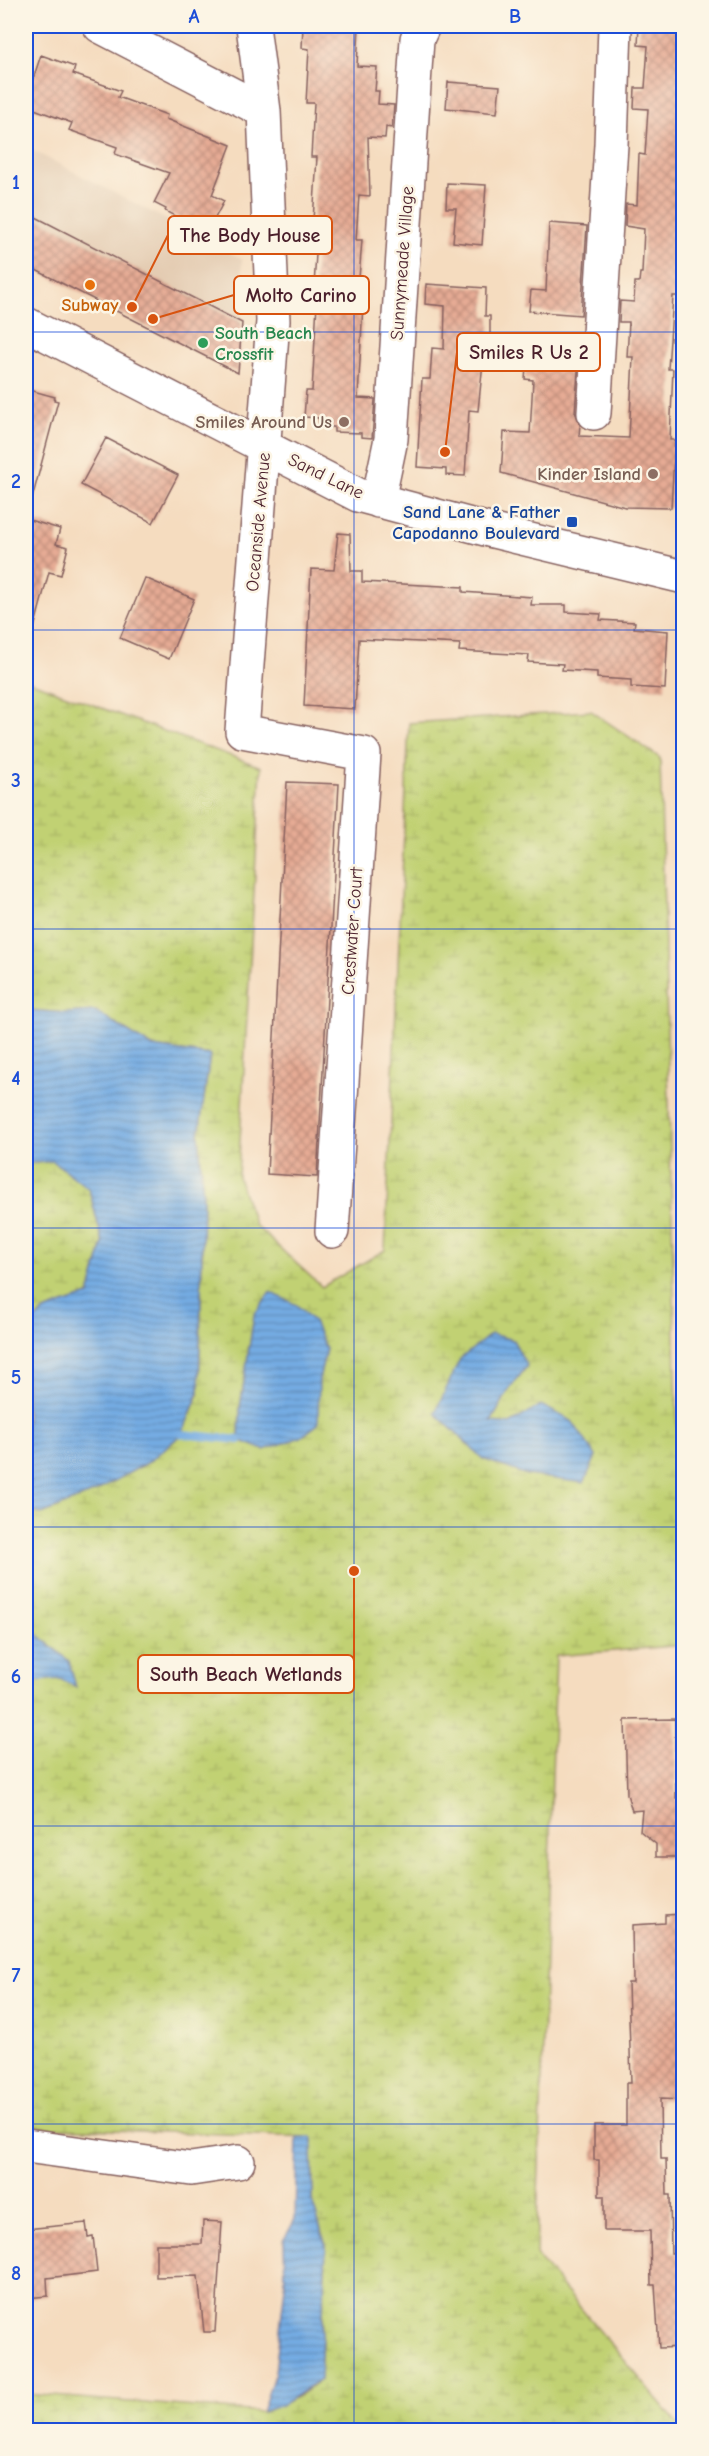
<svg xmlns="http://www.w3.org/2000/svg" width="709" height="2456" font-family="'Comic Neue',sans-serif">
  <defs>
    <pattern id="wetland-marsh" width="20" height="14" patternUnits="userSpaceOnUse" patternTransform="scale(1.5)"><rect width="20" height="14" fill="#c1d173"/><path d="M1 5h8M5 5V1M11 12h8M15 12V8" fill="none" stroke="#a7b364"/></pattern>
    <pattern id="water-rules" width="6" height="5" patternUnits="userSpaceOnUse" patternTransform="scale(1.5)"><rect width="6" height="5" fill="#74ace3"/><path d="M0 2.5h6" fill="none" stroke="#618bb8"/></pattern>
    <pattern id="building-cross-hatch" width="8" height="8" patternUnits="userSpaceOnUse" patternTransform="scale(1.5)"><rect width="8" height="8" fill="#e6ab94"/><path d="M0 0l8 8M0 8l8-8" fill="none" stroke="#bc8b79"/></pattern>
  </defs>
  <rect width="100%" height="100%" fill="#fcf5e5"/>
  <filter id="ink" filterUnits="userSpaceOnUse"><feTurbulence type="fractalNoise" baseFrequency=".0167" numOctaves="2"/><feDisplacementMap in="SourceGraphic" scale="12" xChannelSelector="R" yChannelSelector="G"/><feConvolveMatrix kernelMatrix="1 2 1 2 8 2 1 2 1" color-interpolation-filters="sRGB"/></filter>
  <filter id="wash" filterUnits="userSpaceOnUse"><feTurbulence type="fractalNoise" baseFrequency=".008" numOctaves="4" result="noise"/><feDisplacementMap in="SourceGraphic" scale="24" xChannelSelector="R" yChannelSelector="G"/><feGaussianBlur stdDeviation="1.35" result="paint"/><feColorMatrix in="noise" values="0 0 0 0 0 0 0 0 0 0 0 0 0 0 0 0 0 1.4 0 .05"/><feComposite in="paint" operator="in"/></filter>
  <g filter="url(#wash)">
    <rect width="100%" height="100%" fill="#f5dcbf"/>
    <path fill="#e4ccb2" d="M26,147l216,112 -3,110h-9l-204,-104z"/>
    <path fill="url(#wetland-marsh)" stroke="#86784f" stroke-width="1.5" fill-rule="evenodd" d="M26,680l235,87 -23,410 17,48 67,62 63,-37 24,-527 182,-12 69,47 23,887 -127,11 -20,599 147,175h-657v-36l236,18c21,-7 41,-17 58,-32l6,-134 -13,-42 -1,-67 -286,-10v-616l16,3 53,-23 52,-28 35,-29 17,-41 4,-194 -4,-65 11,-79 -58,-8 -57,-36 -28,2 -41,-3zM254,1316l72,33 -7,30 -80,61 1,-32zM527,1366l-18,24 -18,32 19,2 17,51 -92,-62z
      M53,1161l36,28 14,54 -14,52 -45,16 -18,19v-166z"/>
    <path fill="url(#water-rules)" stroke="#5f6687" stroke-width="1.5" d="M26,1010l41,3 28,-2 57,36 58,8 -11,79 4,65 -4,193 -17,42 -35,29 -52,29 -53,22 -16,-3v-181l18,-19 45,-16 14,-52 -14,-54 -36,-28 -27,3z
      M270,1292l27,13 17,17 12,27 -7,30 -1,45 -17,13 -37,13 -25,-10 1,-32 14,-93z
      M491,1334l22,6 14,26 -18,24 -18,32 19,2 31,-19 31,16 24,35 -12,27 -57,-8 -44,-16 -48,-46 25,-54z
      M35,1632l34,29 7,26 -16,-8 -33,3 -1,-43z
      M297,2137h15l1,67 13,42 -6,134 -38,25 -20,7 13,-40 10,-86 -1,-46 11,-21z"/>
    <g fill="none" stroke-linecap="round" stroke-linejoin="round">
      <path stroke="#74ace3" stroke-width="8" d="M182,1434l57,6"/>
    </g>
    <g id="blocks">
      <path fill="url(#building-cross-hatch)" d="M303,26h56l-2,40 20,1 -2,24h4l-1,13 16,1 -2,23 -6,-1 -1,11 -17,-1 2,59 -11,-1 -3,45h6l-5,64h6l-5,94 17,1 -3,39 -11,-1v-4l-27,-1v-5h-10v-3h-5v-6l-15,-1 2,-26h6l6,-105h-4l4,-64 -5,-1 4,-64h-6l3,-54h-8l3,-54 -7,-1z
        M639,26l45,2v85l-6,97h6v57l-2,29h-9l-5,73h5l-3,71h5l-4,68 -46,-1 -124,-34 3,-41 26,1 3,-53 -8,-1 2,-26 52,4 -4,55 5,12 -1,12 50,2 4,-81h-6l2,-35h-10l1,-21 14,1 1,-20h4l1,-9h2l2,-44 -19,-3 1,-22 11,1 2,-51 6,1 3,-46 -14,-1 1,-20h10l3,-42 -10,-1z
        M41,55l34,12 -2,7 48,17 -3,6 49,18 -1,4 65,26 -19,50 12,6 -17,32 -42,-22 1,-2 -12,-6 15,-30 -54,-19 2,-7 -48,-17 3,-7 -46,-17v-6z
        M448,82l52,4 -3,27 -51,-5z
        M447,183l39,2 -4,60 -29,-3 3,-34h-10z
        M26,212l216,111 -4,50 -212,-108z
        M549,223l38,3 -6,89 -52,-4 2,-21 15,1z
        M426,284l60,4 -1,28h5v27h-5l-7,68 -9,-1 -4,66 -19,-1v-6l-29,-2 5,-88h8l2,-31 12,1 1,-43 -20,-2z
        M26,389l29,8 -1,3 4,1 -26,98 -6,-1z
        M106,438l72,37 -25,48 -72,-38z
        M26,519l34,10 -4,15 12,3 -7,28 -12,-3 -17,64 -6,-1z
        M338,533l12,1 1,37h11v11l101,5v5l69,5 -1,8h35v7l35,2 -1,6 35,2 -1,6 34,3 -3,58 -34,-2v-7l-34,-2v-6l-35,-2 1,-6 -35,-2 1,-7 -70,-4 1,-7 -101,-5 -4,70 -51,-3 7,-137 23,1z
        M145,578l49,21 -25,60 -49,-21z
        M287,782l52,2 -22,393 -50,-3z
        M675,1719l1,79h3l3,44 -2,15h-24v-13l-16,-13 2,-21 -10,1 -5,-17 -2,-74z
        M684,1914v186l-24,-1 1,60h5l1,36h3l1,58h13v94l-25,1 -4,-63h-4l-1,-54h-46v-35h-5v-36h-5v-35h32v-42h5l-3,-100h5l-1,-58 33,-2v-8z
        M203,2221l19,1 -7,110h-11l-6,-56 -42,1v-33h46z
        M86,2223l2,14 5,-1 4,36 -50,6 1,18 -22,2v-69z"/>
    </g>
  </g>
  <g filter="url(#ink)">
    <use href="#blocks" fill-opacity="0" stroke="#86615f" stroke-width="1.5"/>
    <g fill="none" stroke-linecap="round" stroke-linejoin="round">
      <g stroke="#86615f" stroke-width="36">
        <path id="minor" d="M100,26l164,85
          M253,26l11,85 9,210 -31,410 122,23 -32,477
          M26,324l332,171 135,36 191,46
          M594,413l17,-268 4,-119
          M378,501l13,-62 26,-400 6,-13
          M26,2146l165,23 47,-7"/>
      </g>
      <use href="#minor" stroke="#fff" stroke-width="33"/>
    </g>
  </g>
  <path fill="none" stroke="#1d4ed8" stroke-width="1.5" stroke-opacity="0.55" d="M354,26v2404M26,332h658M26,630h658M26,929h658M26,1228h658M26,1527h658M26,1826h658M26,2124h658"/>
  <circle fill="#e8710a" stroke="#fcf5e5" stroke-width="2" cx="90" cy="285" r="6"/>
  <circle fill="#2e9e5b" stroke="#fcf5e5" stroke-width="2" cx="203" cy="343" r="6"/>
  <g fill="#8d6e63" stroke="#fcf5e5" stroke-width="2">
    <circle cx="344" cy="422" r="6"/>
    <circle cx="653" cy="474" r="6"/>
  </g>
  <rect fill="#1a4fb4" stroke="#fcf5e5" stroke-width="2" x="566" y="516" width="12" height="12" rx="3"/>
  <g text-anchor="middle" stroke-width="5" stroke-linejoin="round" paint-order="stroke">
    <g font-size="18" fill="#4a1f2b" stroke="#fcf5e5">
      <text transform="translate(402 263) rotate(-86)" y="6">Sunnymeade Village</text>
      <text transform="translate(326 476) rotate(26)" y="6">Sand Lane</text>
      <text transform="translate(258 522) rotate(-85)" y="6">Oceanside Avenue</text>
      <text transform="translate(352 931) rotate(-86)" y="6">Crestwater Court</text>
    </g>
    <g font-size="18" font-weight="bold" fill="#c56008" stroke="#fcf5e5">
      <text x="90" y="311">Subway</text>
    </g>
    <g font-size="18" font-weight="bold" fill="#27864d" stroke="#fcf5e5" text-anchor="start">
      <text x="215" y="339">South Beach<tspan x="215" dy="21">Crossfit</tspan></text>
    </g>
    <g font-size="18" font-weight="bold" fill="#785e54" stroke="#fcf5e5" text-anchor="end">
      <text x="332" y="428">Smiles Around Us</text>
      <text x="641" y="480">Kinder Island</text>
    </g>
    <g font-size="18" font-weight="bold" fill="#164399" stroke="#fcf5e5" text-anchor="end">
      <text x="560" y="518">Sand Lane &amp; Father<tspan x="560" dy="21">Capodanno Boulevard</tspan></text>
    </g>
  </g>
  <path fill="none" stroke="#d8530f" stroke-width="2" d="M132 307L168 235M153 319L234 295M445 452L457 352M354 1571L354 1674"/>
  <g fill="#d8530f" stroke="#fcf5e5" stroke-width="2">
    <circle cx="132" cy="307" r="6"/>
    <circle cx="153" cy="319" r="6"/>
    <circle cx="445" cy="452" r="6"/>
    <circle cx="354" cy="1571" r="6"/>
  </g>
  <g fill="#fcf5e5" stroke="#d8530f" stroke-width="2">
    <rect x="168" y="216" width="164" height="38" rx="6"/>
    <rect x="234" y="276" width="135" height="38" rx="6"/>
    <rect x="457" y="333" width="143" height="38" rx="6"/>
    <rect x="138" y="1655" width="216" height="38" rx="6"/>
  </g>
  <g font-size="20" text-anchor="middle" font-weight="bold" fill="#4a1f2b">
    <text x="250" y="242">The Body House</text>
    <text x="301" y="302">Molto Carino</text>
    <text x="529" y="359">Smiles R Us 2</text>
    <text x="246" y="1681">South Beach Wetlands</text>
  </g>
  <rect width="709" height="2456" fill="none" stroke="#fcf5e5" stroke-width="66"/>
  <rect x="33" y="33" width="643" height="2390" fill="none" stroke="#1d4ed8" stroke-width="2"/>
  <g font-size="20" text-anchor="middle" font-weight="bold" fill="#1d4ed8">
    <text x="194" y="23">A</text>
    <text x="515" y="23">B</text>
    <text x="16" y="189">1</text>
    <text x="16" y="488">2</text>
    <text x="16" y="787">3</text>
    <text x="16" y="1085">4</text>
    <text x="16" y="1384">5</text>
    <text x="16" y="1683">6</text>
    <text x="16" y="1982">7</text>
    <text x="16" y="2280">8</text>
  </g>
</svg>
